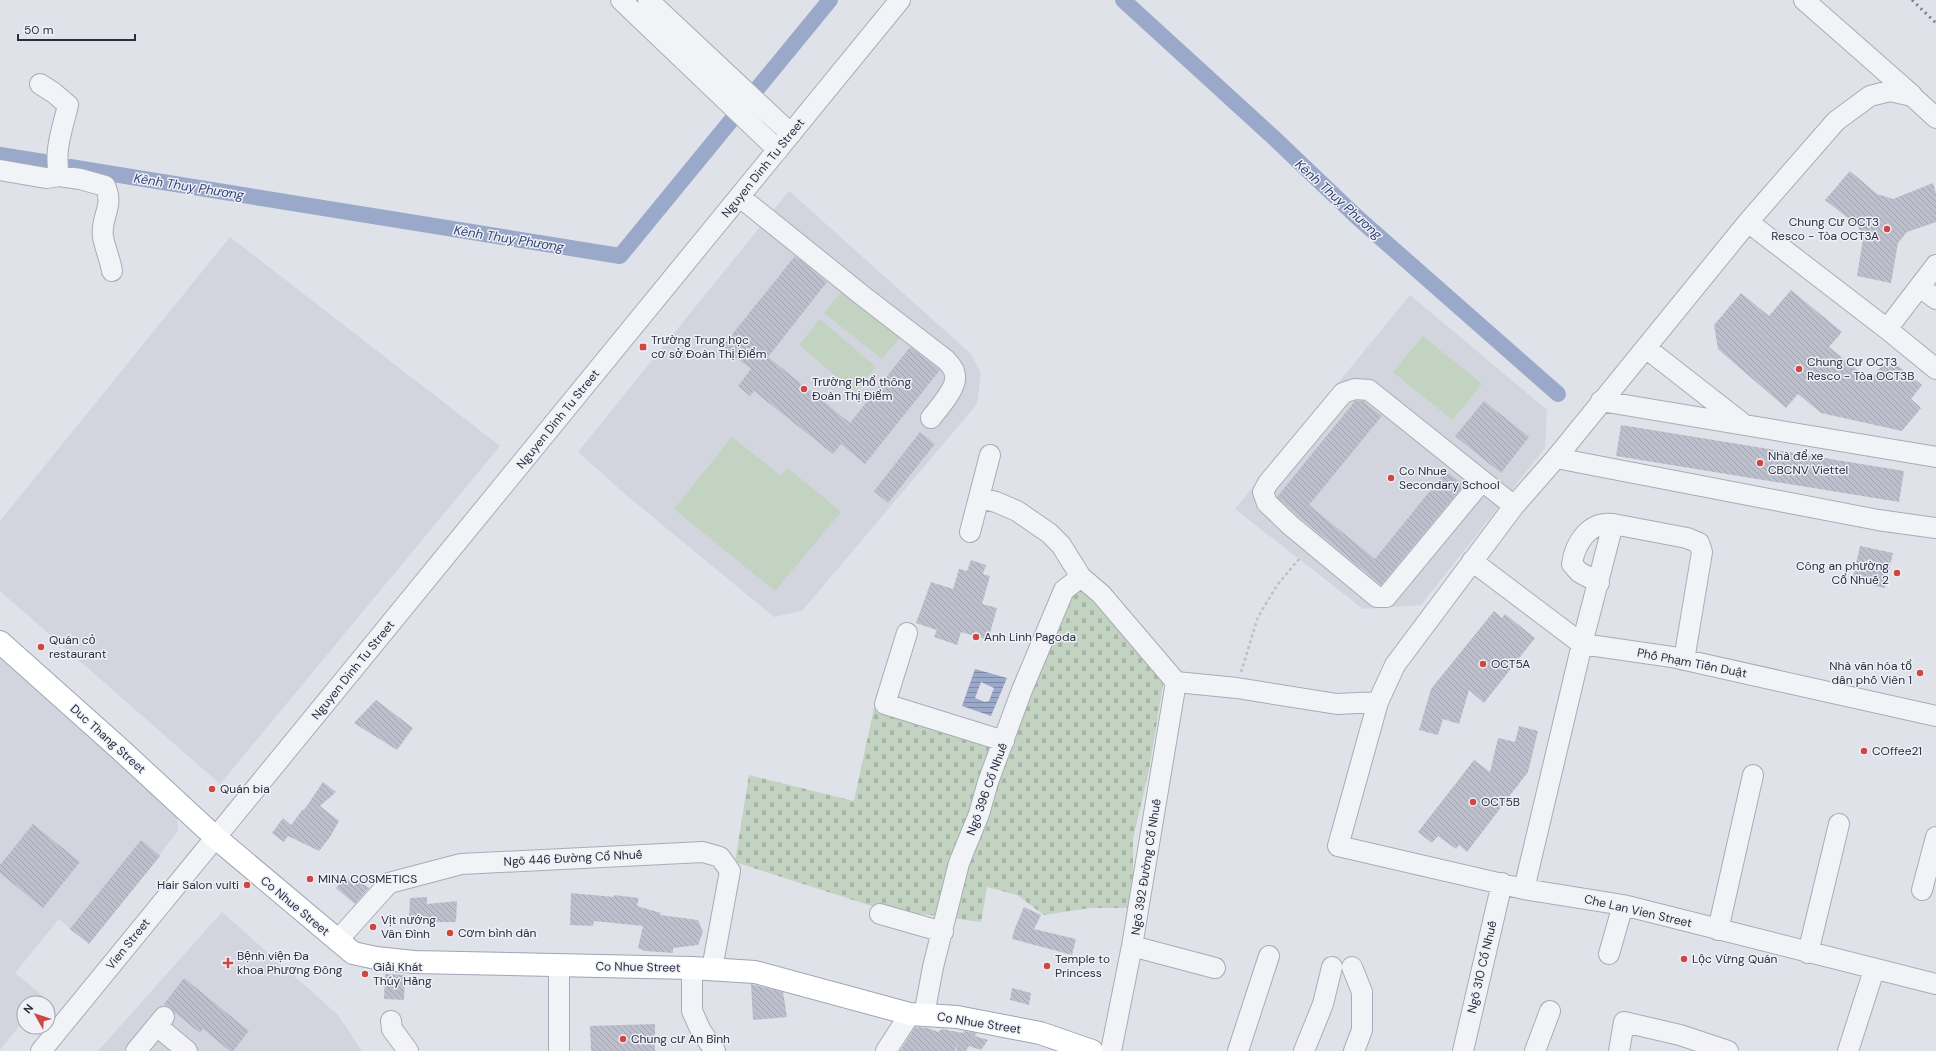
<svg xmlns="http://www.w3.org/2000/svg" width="1936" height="1051" font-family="'DM Sans',sans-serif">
  <defs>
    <pattern id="cemetery-stones" width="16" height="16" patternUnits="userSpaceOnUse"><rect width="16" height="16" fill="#c2d3c1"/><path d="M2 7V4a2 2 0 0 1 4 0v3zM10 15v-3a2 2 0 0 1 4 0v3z" fill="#a7b5a7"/></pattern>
    <pattern id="water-rules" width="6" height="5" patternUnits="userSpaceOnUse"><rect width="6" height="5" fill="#9aa9c9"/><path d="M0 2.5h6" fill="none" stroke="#7e8aa5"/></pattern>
    <pattern id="building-back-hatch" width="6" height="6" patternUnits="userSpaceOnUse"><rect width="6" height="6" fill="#bdc0cc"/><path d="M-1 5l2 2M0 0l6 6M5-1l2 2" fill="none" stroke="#a2a5b0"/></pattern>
  </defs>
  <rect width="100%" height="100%" fill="#e0e2e9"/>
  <path fill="#d2d4de" d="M789,191l181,162 11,20 -4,31 -175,207 -28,6 -149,-123 -47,-42z
    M230,237l270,209 -280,338 -220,-193v-70z
    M1410,295l137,115 -2,38 -124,157 -58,4 -128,-100z
    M0,655l177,159 1,17 -89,113 -30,-25 -44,54 28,23 -5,7h-14v17l-24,30z
    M222,912l116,103 24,36h-264z"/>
  <path fill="url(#cemetery-stones)" d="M1078,585l47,48 39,46 -15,91 -16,69v69h-43l-46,7 -27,-20 -30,-8 -6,35 -103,-14 -143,-46 14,-87 105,26 20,-93 134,37 61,-157z"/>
  <path fill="#c2d3c1" d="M845,287l58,46 -21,26 -58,-46z
    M820,319l56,48 -21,25 -56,-47z
    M1423,336l59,48 -30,36 -59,-48z
    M732,437l49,39 7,-8 53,44 -66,79 -101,-82z"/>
  <path fill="url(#water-rules)" fill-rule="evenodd" d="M975,669l32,9 -16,38 -29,-10zM981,682l13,6 -5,13 -4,1 -10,-4z"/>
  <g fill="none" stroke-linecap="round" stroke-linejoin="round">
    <path stroke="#9aa9c9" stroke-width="16" d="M1123,0l150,137 85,81 200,176
      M0,155l44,7
      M70,167l550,89 210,-256"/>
  </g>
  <path fill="url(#building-back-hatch)" d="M1850,171l27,23 16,5 40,-16 3,10v29l-29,10 -9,11 -7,40 -34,-7 6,-37 -5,-13 -33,-26z
    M795,256l32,26 -59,75 82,66 60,-76 30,23 -75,94 -24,-20 -8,10 -79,-63 -4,5 -12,-10 13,-17 -29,-22z
    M1791,290l51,42 -13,15 41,33 18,-22 34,27 -11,14 10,9 -19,23 -81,-18 -23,-19 -12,14 -68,-59 -4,-24 27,-32 28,23z
    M1355,401h8l19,15 -73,89 66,54 71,-88 18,14 -83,100 -83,-69 -21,-19z
    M1484,401l45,36 -28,36 -46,-37z
    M1621,425l283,46 -5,31 -283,-46z
    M920,432l15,12 -47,59 -14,-12z
    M1860,546l33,7 -8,35 -33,-7z
    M971,560l15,5 -3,9 7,2 -8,28 15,4 -9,32 -27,-8 -4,13 -23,-8 3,-7 -21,-7 15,-41 22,7 6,-20 8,2z
    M1494,611l8,7 3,-4 30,24 -51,65 -15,-13 -10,34 -16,-5 -5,16 -19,-5 12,-41z
    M376,700l37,28 -16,22 -43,-27z
    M1519,726l19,5 -10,41 -61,80 -8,-7 -3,4 -18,-13 -6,7 -14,-11 56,-72 16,12 8,-34 17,4z
    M323,782l13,10 -16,14 19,15 -9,16 -11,14 -31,-15 -4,6 -12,-9 11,-15 8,7 12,-16 1,1z
    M33,824l47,38 -37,46 -43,-35v-8z
    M141,840l19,16 -71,88 -19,-15z
    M345,876l9,10 5,-6 10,8 -14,16 -19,-16z
    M571,893l43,4v-2l25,3 -2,8 24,7 -1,2 38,5 5,12 -5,13 -25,3v5l-28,-2 -7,-3 5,-22 -49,-5 -1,5 -23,-1z
    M427,897v7l30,-3 -1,21h-47l1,-24z
    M1024,907l17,8 -7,14 42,10 -4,16 -60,-16 3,-11z
    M385,974l20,1 -1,25 -20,-1z
    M184,978l65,53 -16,20h-3l-27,-22 -3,4 -36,-29z
    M751,984l32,8 4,25 -34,3z
    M1012,988l19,5 -2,12 -19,-5z
    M655,1024v27h-64l-1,-25z
    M915,1027l13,1 10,4 4,-3 21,4 1,-2 12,2 -1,3 13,4 -7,10 -12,-4 -3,5h-10l2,-9 -3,9h-55z"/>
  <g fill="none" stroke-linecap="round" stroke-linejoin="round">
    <g stroke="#a9acb6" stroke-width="22">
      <path id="minor" d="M621,0l157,150
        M648,0l143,134
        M1804,0l108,95
        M1936,118l-24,-22 -22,-5 -20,5 -34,25 -88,101 -192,236 -42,48 -119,159 -17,37 -40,144 186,43 99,16 313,79
        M0,170l46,8 13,-2c-5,-27 3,-45 9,-71l-14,-12 -14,-9
        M59,176l21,3 25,7c10,20 -5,31 -2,51 2,11 7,22 9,34
        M740,197l123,99 83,64c4,4 9,10 9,16 2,12 -17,33 -24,42
        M1748,222l139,107 49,40
        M1920,287l16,12
        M1887,329l49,-64
        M1646,348l96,75
        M1601,401l335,56
        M1556,458l322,62 58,8
        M1482,481l-96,116h-9l-87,-72 -23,-22 -4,-11 5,-9 75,-90 12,-4 14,1 145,116
        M980,498l16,4 21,9 32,22 12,12 20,32 20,17 75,88 61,6 100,16 41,-2
        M970,532l20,-77
        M1472,561l110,83 90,13 264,59
        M1599,583l-20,-11 -7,-8c3,-21 17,-43 41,-40l74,14 12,5 3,9 -18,108
        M907,633l-22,71 119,37
        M1524,889l58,-245 31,-120
        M1922,890l14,-53
        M880,914l63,18
        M1718,930l35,-155
        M337,941l52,-58 72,-19 242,-12 17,5 10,14 -18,98
        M1132,946l83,22
        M1808,953l31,-129
        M1609,954l14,-49
        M1352,967l10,25v38l-8,21
        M692,968v43l9,20 14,20
        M924,1015l9,-48 26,-104 20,-49 9,-32 34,-92 42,-100 17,-13
        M391,1021l1,8 16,22
        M157,1026l30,25
        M41,1051l859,-1051
        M136,1051l28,-34
        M559,1051v-86
        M886,1051l24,-37
        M1111,1051l21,-105 44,-264
        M1238,1051l31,-95
        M1304,1051l19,-47 9,-37
        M1463,1051l39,-168
        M1535,1051l15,-40
        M1619,1051l5,-29 56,13 48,16
        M1848,1051l26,-81"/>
    </g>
    <g stroke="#9fa4b5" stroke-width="24">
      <path id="major" d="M0,642l121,108 94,87 138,116 23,5 38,4 278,6 63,4 155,42 47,3 83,16 52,18"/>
    </g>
    <path stroke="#bdc0c7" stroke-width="2.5" stroke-dasharray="3 3" stroke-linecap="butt" d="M1241,672l17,-55 19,-32 23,-27"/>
    <use href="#minor" stroke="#f2f3f7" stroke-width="20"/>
    <use href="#major" stroke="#fff" stroke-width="22"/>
    <path stroke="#797e93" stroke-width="3" stroke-dasharray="2 4" stroke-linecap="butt" d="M1912,0l24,23"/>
  </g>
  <g fill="#cf4743" stroke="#eff1f6" stroke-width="1.5">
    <circle cx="1887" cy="229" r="4"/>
    <rect x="639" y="343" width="8" height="8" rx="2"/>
    <circle cx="1799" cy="369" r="4"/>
    <circle cx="804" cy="389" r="4"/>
    <circle cx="1760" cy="463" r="4"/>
    <circle cx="1391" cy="478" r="4"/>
    <circle cx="1897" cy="573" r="4"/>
    <circle cx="976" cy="637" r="4"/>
    <circle cx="41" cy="647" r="4"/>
    <circle cx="1483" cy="664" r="4"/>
    <circle cx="1920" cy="673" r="4"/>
    <circle cx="1864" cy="751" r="4"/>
    <circle cx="212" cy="789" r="4"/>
    <circle cx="1473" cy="802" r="4"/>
    <circle cx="310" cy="879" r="4"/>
    <circle cx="247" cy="885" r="4"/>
    <circle cx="373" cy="927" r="4"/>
    <circle cx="450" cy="933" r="4"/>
    <circle cx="1684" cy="959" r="4"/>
    <path d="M226 957h4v4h4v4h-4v4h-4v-4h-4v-4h4z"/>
    <circle cx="1047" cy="966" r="4"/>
    <circle cx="365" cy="974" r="4"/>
    <circle cx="623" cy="1039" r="4"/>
  </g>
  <g text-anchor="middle" stroke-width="3" stroke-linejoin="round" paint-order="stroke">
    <g font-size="12" fill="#282d40" stroke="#eff1f6">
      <text transform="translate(763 168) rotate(-51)" y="4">Nguyen Dinh Tu Street</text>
      <text transform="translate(558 419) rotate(-51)" y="4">Nguyen Dinh Tu Street</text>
      <text transform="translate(1692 663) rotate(11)" y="4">Phố Phạm Tiến Duật</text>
      <text transform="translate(353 670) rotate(-51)" y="4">Nguyen Dinh Tu Street</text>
      <text transform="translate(108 739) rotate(42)" y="4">Duc Thang Street</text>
      <text transform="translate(987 789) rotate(-70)" y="4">Ngõ 396 Cổ Nhuế</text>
      <text transform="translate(573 858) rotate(-3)" y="4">Ngõ 446 Đường Cổ Nhuế</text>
      <text transform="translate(1146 867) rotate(-81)" y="4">Ngõ 392 Đường Cổ Nhuế</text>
      <text transform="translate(295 906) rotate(40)" y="4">Co Nhue Street</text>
      <text transform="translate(1638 911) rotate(13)" y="4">Che Lan Vien Street</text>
      <text transform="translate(128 944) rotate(-51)" y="4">Vien Street</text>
      <text transform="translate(638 967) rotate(1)" y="4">Co Nhue Street</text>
      <text transform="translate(1482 967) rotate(-77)" y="4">Ngõ 310 Cổ Nhuế</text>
      <text transform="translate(979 1023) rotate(9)" y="4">Co Nhue Street</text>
    </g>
    <g font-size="12" fill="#282d40" stroke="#eff1f6" text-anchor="start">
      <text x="1879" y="226" text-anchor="end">Chung Cư OCT3<tspan x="1879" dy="14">Resco - Tòa OCT3A</tspan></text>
      <text x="651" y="344">Trường Trung học<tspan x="651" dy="14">cơ sở Đoàn Thị Điểm</tspan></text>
      <text x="1807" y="366">Chung Cư OCT3<tspan x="1807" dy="14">Resco - Tòa OCT3B</tspan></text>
      <text x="812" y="386">Trường Phổ thông<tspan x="812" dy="14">Đoàn Thị Điểm</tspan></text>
      <text x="1768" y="460">Nhà để xe<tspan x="1768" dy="14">CBCNV Viettel</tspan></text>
      <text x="1399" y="475">Co Nhue<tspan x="1399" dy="14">Secondary School</tspan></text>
      <text x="1889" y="570" text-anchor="end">Công an phường<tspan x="1889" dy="14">Cổ Nhuế 2</tspan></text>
      <text x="984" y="641">Anh Linh Pagoda</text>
      <text x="49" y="644">Quán cỏ<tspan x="49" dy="14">restaurant</tspan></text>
      <text x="1491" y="668">OCT5A</text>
      <text x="1912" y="670" text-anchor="end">Nhà văn hóa tổ<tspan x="1912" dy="14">dân phố Viên 1</tspan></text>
      <text x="1872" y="755">COffee21</text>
      <text x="220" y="793">Quán bia</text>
      <text x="1481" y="806">OCT5B</text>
      <text x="318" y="883">MINA COSMETICS</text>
      <text x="239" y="889" text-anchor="end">Hair Salon vulti</text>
      <text x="381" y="924">Vịt nướng<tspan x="381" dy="14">Vân Đình</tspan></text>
      <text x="458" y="937">Cơm bình dân</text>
      <text x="237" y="960">Bệnh viện Đa<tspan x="237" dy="14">khoa Phương Đông</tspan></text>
      <text x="1055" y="963">Temple to<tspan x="1055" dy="14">Princess</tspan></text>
      <text x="1692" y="963">Lộc Vừng Quán</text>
      <text x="373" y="971">Giải Khát<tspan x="373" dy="14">Thúy Hằng</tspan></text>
      <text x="631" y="1043">Chung cư An Bình</text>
    </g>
    <g font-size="13" font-style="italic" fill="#324475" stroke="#eff1f6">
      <text transform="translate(189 186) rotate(9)" y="5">Kênh Thuỵ Phương</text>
      <text transform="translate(1339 199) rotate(42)" y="5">Kênh Thuỵ Phương</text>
      <text transform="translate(509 238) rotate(9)" y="5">Kênh Thuỵ Phương</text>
    </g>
  </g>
  <g transform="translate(36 1015) rotate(309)"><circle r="19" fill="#eff1f6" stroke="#9fa3ad"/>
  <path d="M0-3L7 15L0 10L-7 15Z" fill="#cf4743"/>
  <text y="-6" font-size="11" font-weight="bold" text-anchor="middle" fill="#282d40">N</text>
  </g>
  <path d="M18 34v6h117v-6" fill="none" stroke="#282d40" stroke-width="2"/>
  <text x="24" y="34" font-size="12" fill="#282d40" stroke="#eff1f6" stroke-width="3" paint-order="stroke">50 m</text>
</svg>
